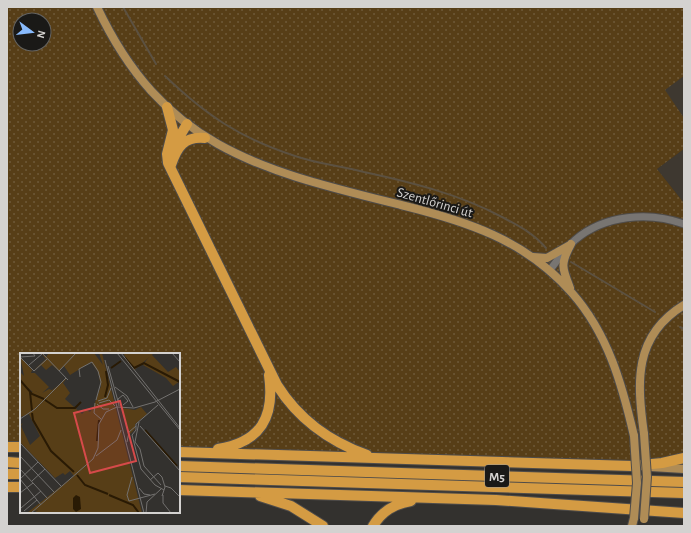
<svg xmlns="http://www.w3.org/2000/svg" width="691" height="533" font-family="'Alegreya Sans',sans-serif">
  <defs>
    <pattern id="grass-dots" width="8" height="8" patternUnits="userSpaceOnUse"><rect width="8" height="8" fill="#573e17"/><path d="M2 2h.1M6 6h.1" fill="none" stroke="#6e5938" stroke-width="1.8" stroke-linecap="round"/></pattern>
  </defs>
  <rect width="100%" height="100%" fill="#33312e"/>
  <path fill="#3e3830" d="M684,76v42l-20,-28z
    M684,149v54l-27,-34z"/>
  <path fill="url(#grass-dots)" fill-rule="evenodd" d="M7,7h677v69l-19,14 19,28v31l-27,20 27,34v260l-505,-16v-93h-158v89h-14zM20,20h24v24h-24z"/>
  <g fill="none" stroke-linecap="round" stroke-linejoin="round">
    <path stroke="#5c5141" stroke-width="2" d="M123,7l33,57
      M165,76c42,40 75,62 130,80 23,8 46,10 69,16 46,10 95,22 138,45 17,9 31,16 44,31
      M571,262l84,50
      M680,327l4,2"/>
    <g stroke="#4f4c4a" stroke-width="9">
      <path id="minor" d="M549,271c8,-10 16,-22 26,-31 29,-25 74,-29 109,-16"/>
    </g>
    <g stroke="#4f4c4a" stroke-width="10">
      <path id="major" d="M97,7c67,142 164,163 304,198 65,16 125,35 171,88 36,41 50,91 62,143
        M533,257l14,1 23,-13
        M570,288c-8,-20 -10,-24 1,-44
        M644,434c-7,-51 -11,-98 40,-129
        M651,467l33,2
        M632,526l2,-8"/>
    </g>
    <g stroke="#4f4c4a" stroke-width="12">
      <path id="highway" d="M167,107l6,23 -6,24 1,9 109,222c22,35 52,56 90,70
        M174,146l13,-22
        M171,165c6,-18 13,-29 34,-27
        M7,447h14
        M218,449c43,-7 57,-32 51,-74
        M179,452l453,14 30,-3 22,-5
        M7,462l14,1
        M179,466l505,16
        M7,474h14
        M179,477l505,16
        M7,487h14
        M179,490l317,10 188,13
        M260,496l31,10 32,20
        M373,526c9,-15 21,-22 38,-25"/>
    </g>
    <use href="#minor" stroke="#787572" stroke-width="7"/>
    <use href="#major" stroke="#af8c56" stroke-width="8"/>
    <use href="#highway" stroke="#d49b43" stroke-width="10"/>
    <g stroke="#4f4c4a" stroke-width="10" stroke-linecap="butt">
      <path id="major-bridge" d="M644,434l3,43 -3,42
        M634,518l3,-35 -3,-47"/>
    </g>
    <use href="#major-bridge" stroke="#af8c56" stroke-width="8"/>
  </g>
  <g text-anchor="middle" stroke-width="4" stroke-linejoin="round" paint-order="stroke">
    <rect fill="#1a1917" stroke="#9c9a98" stroke-width="1" x="485" y="465" width="24" height="22" rx="3"/>
    <g font-size="13" font-weight="bold" fill="#d4d2d0">
      <text x="497" y="481">M5</text>
    </g>
    <g font-size="14" fill="#d4d2d0" stroke="#1a1917">
      <text transform="translate(435 202) rotate(16)" y="5">Szentlőrinci út</text>
    </g>
  </g>
  <g transform="translate(20 353)">
    <rect width="160" height="160" fill="#33312e"/>
    <path d="M21,0l5,4 3,-4h45l9,12 -4,-12h3l40,160h-108l4,-3 -11,3 47,-37 -4,-5 -5,4 -2,-2 -8,5 -35,-36v-17l3,-2 -2,3 9,19 10,-9 -11,-22 -9,3v-37l11,12 5,-1 9,5 22,-18 -4,5 7,10 -5,6 17,15 4,-4 4,2 3,-4 8,-22 -3,-14 -7,-10 -21,13 -6,-9 -5,5 -7,-6 -6,5 -5,-5 -7,5 12,-11z" fill="#573e17"/>
    <path d="M131,1l17,18 8,-5 4,5v9l-7,5 -7,-8 -23,-13zM0,3l12,14 -1,3h4l14,14 -7,6 7,-4 5,2 -9,7 -9,-7 -2,2 -7,-6 -7,-7v-8l4,4zM78,8l7,9 2,17 -1,8zM0,29l9,10 3,28 -3,-7 -9,4zM11,42l13,5 -11,10zM121,54l6,7 -12,10v5l-5,5 -8,-26 13,2z" fill="#573e17"/>
    <path d="M103,0h29l1,1 -19,16z" fill="#573e17"/>
    <path d="M56,142l4,2 1,12 -5,3 -3,-3v-11z" fill="#291a04"/>
    <path fill="none" stroke="#291a04" stroke-width="2" d="M105,5l9,10 10,-5 36,19M91,15l10,-7M0,27l12,14 12,5M10,39l2,19M85,44l3,-12 -2,-14M25,47l12,8h18l6,-6M12,60l1,7 18,31 23,21M125,77l32,36M77,88l2,-21M57,122l8,10 23,9M89,142l24,10 6,8"/>
    <path fill="none" stroke="#73716f" stroke-width="1" d="M22,0l26,27M97,0l63,77M101,0l59,75M152,0l8,9M0,4l14,14 13,-12M0,4l15,-1 -2,-3M85,7l39,153M9,12l13,-11M88,13l10,35M39,18l17,-18M60,24l-1,-8 13,-7 6,9 3,11 -5,18M95,34l12,9 6,11M78,48l9,-3 4,-10M75,50l-1,10 7,6M79,50l10,-3 6,6M77,51l6,5h6M138,52l-22,19v6l-4,5 9,34 14,16 9,5M99,53l-1,-7 5,-4 5,6 -5,4M0,66l15,-10 31,-31M119,69l-4,20 5,7 4,17 17,19M120,73l40,45M107,89l2,-10 7,-6M0,90l41,43M0,103l34,36M76,103l21,-16 4,-10M0,116l28,30M112,124l-5,18 2,6 26,-7M0,126l21,26M0,126l18,-17M130,127l8,-7 4,4 3,10 -3,9M12,128l13,-12M145,133l6,2 9,9M119,135l5,6 6,1M0,140l13,-10M143,142v8l8,10M1,155l20,-17M4,158l13,-11M11,160l62,-54 5,-11 1,-24 7,-12 11,-5 17,1 21,-6 25,-13M126,160l1,-11 14,-13"/>
    <path fill="#d64a4a" fill-opacity="0.15" stroke="#d64a4a" stroke-width="2" d="M100,48l16,60 -46,12 -16,-60z"/>
    <rect width="160" height="160" fill="none" stroke="#d4d2d0" stroke-width="2"/>
  </g>
  <rect width="691" height="533" fill="none" stroke="#d4d2d0" stroke-width="16"/>
  <g transform="translate(32 32) rotate(105)"><circle r="19" fill="#1a1917" stroke="#646361"/>
  <path d="M0-3L7 15L0 10L-7 15Z" fill="#88bafc"/>
  <text y="-6" font-size="11" font-weight="bold" text-anchor="middle" fill="#d4d2d0">N</text>
  </g>
</svg>
